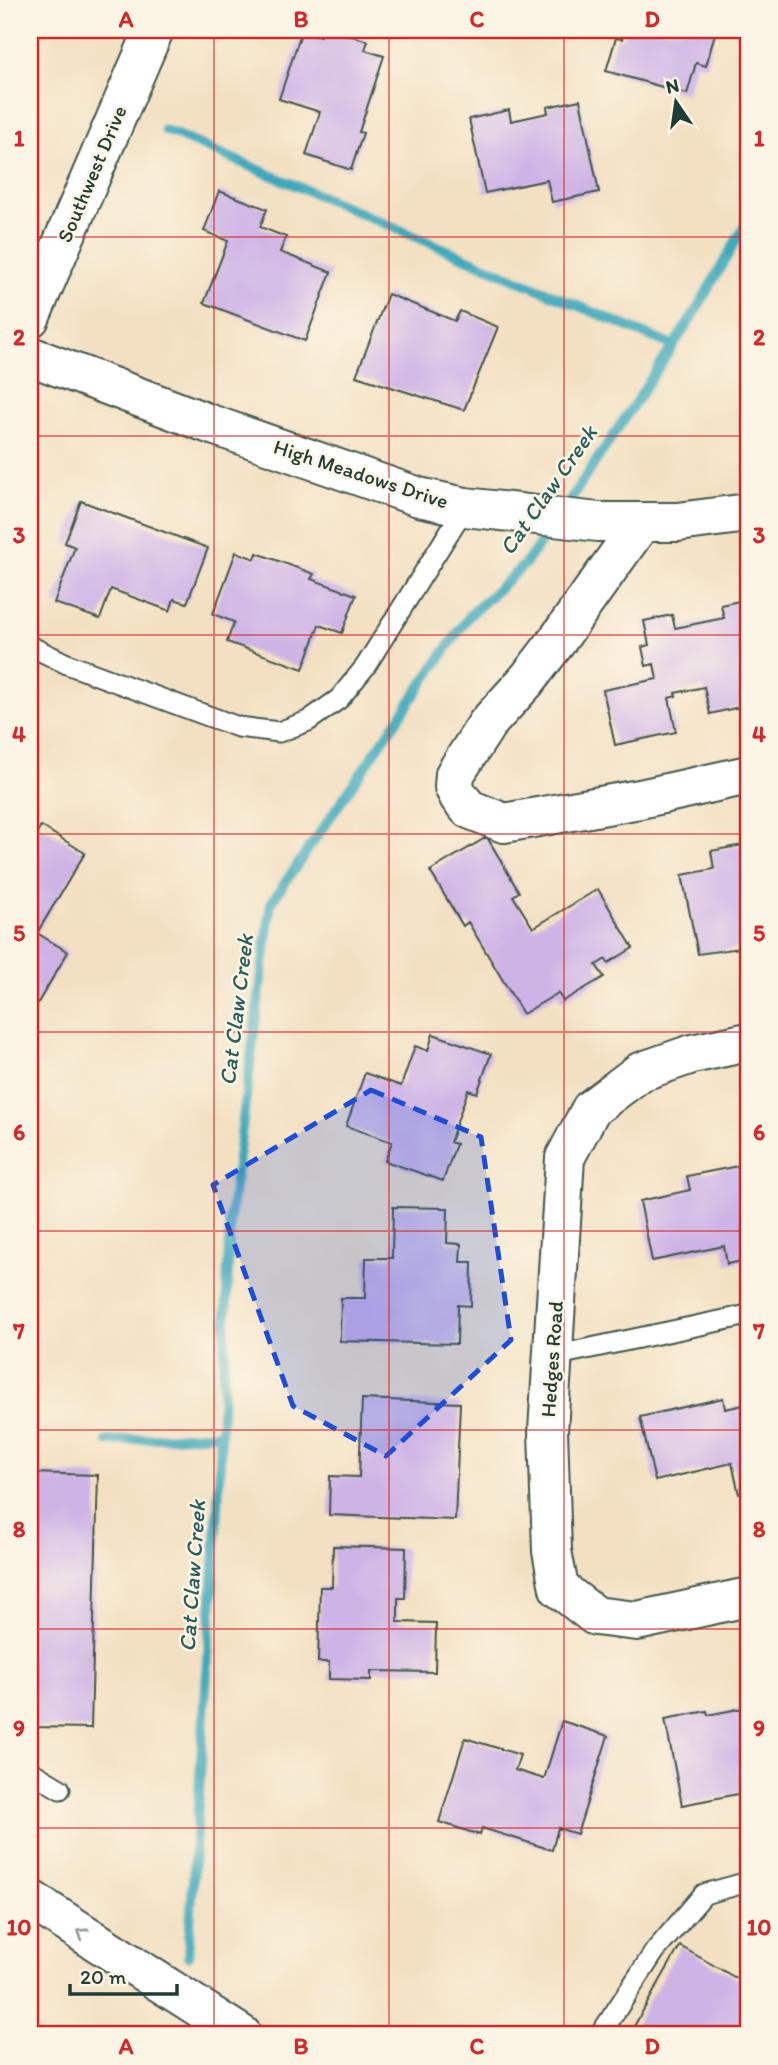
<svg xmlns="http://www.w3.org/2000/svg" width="778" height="2065" font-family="Itim,sans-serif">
  <rect width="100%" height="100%" fill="#fcf5e5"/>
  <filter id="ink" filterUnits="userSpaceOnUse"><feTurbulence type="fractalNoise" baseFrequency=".0143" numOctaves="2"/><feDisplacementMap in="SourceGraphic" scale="14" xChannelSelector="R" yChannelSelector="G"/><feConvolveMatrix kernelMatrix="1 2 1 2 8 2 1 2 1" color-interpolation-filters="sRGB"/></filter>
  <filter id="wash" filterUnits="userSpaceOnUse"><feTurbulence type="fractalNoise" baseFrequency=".00686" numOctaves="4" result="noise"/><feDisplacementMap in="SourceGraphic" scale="28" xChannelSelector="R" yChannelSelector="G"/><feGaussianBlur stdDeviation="1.57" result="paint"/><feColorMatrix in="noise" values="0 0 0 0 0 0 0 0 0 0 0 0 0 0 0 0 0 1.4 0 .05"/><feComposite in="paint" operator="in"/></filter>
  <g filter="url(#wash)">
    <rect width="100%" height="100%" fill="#f3e0c2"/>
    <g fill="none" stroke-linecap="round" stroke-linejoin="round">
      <path stroke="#3ca9bb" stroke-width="10" d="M165,130l508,216
        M562,512l129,-193 57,-99
        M107,1441l114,-7
        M188,1956l30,-448 12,-288 41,-317 199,-288 56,-52 27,-38"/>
    </g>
    <g id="blocks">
      <path fill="#ceb4e6" d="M302,30l18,6 2,-6h10l36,11 -3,9 19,6 -25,76 4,1 -12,37 -45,-15 14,-43 -41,-13z
        M625,30h91l-10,36 -10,-3 -9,31 -81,-23 10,-33 6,1z
        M580,100l19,92 -47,10 -5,-22 -62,13 -16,-74 40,-9 2,11 37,-8 -1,-6z
        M219,191l48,18 -7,18 26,10 -6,15 51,20 -26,69 -101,-38 24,-62 -24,-10z
        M388,294l67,27 5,-10 38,16 -34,83 -108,-34z
        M81,501l127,47 -21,55 -13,-4 -4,12 -59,-22 -11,30 -46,-16 21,-56 -10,-4z
        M236,552l19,7 2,-6 57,21 -3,5 45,16 -14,38 -23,-8 -16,44 -76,-27 7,-20 -21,-8z
        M748,599v106l-38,9 -6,-27 -29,6 1,3 -7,2 7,34 -61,13 -12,-55 54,-11 -3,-15 -8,2 -4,-19 7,-2 -5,-24 28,-6 3,13 49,-10 -3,-13z
        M41,826l44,27 -48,80 31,19 -38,64v-171z
        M487,837l32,55 -6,4 20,32 65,-39 35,59 -25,15 -2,-4 -10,6 8,12 -41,24 -5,-8 -35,21 -55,-92 -5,4 -33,-55z
        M748,844v103l-50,7 -16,-79 32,-6 -3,-18z
        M433,1034l58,20 -14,39 -9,-3 -18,52 6,2 -13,37 -58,-20 7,-19 -46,-16 19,-53 36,13 14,-40 13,5z
        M748,1164v96l-21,4 -3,-18 -72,15 -12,-60 50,-11 -3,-14z
        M393,1207l55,1 -1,35 14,1 -1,18h12l-1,44 -13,-1 -1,39 -117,-3 1,-43h24l1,-40h26z
        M723,1398l2,11 23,-5v88l-9,2 -7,-31 -77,18 -15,-64z
        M362,1399l98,4 -5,117 -126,-5 1,-39 29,1z
        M30,1473l68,2 -7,253 -61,-1z
        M333,1546l73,2 -1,50h-7v24l38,1 -1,49 -64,-1v9l-42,-1v-17h-11l2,-75h12z
        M748,1707v85l-66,13 -17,-86 42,-8 1,4z
        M562,1721l46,15 -31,98 -19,-6 -6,22 -70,-22 -2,7 -41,-13 26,-84 55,17 -5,15 29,9z
        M680,1946l68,39v50h-119z"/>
    </g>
  </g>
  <g filter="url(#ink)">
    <use href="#blocks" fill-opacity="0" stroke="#3f5549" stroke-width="2"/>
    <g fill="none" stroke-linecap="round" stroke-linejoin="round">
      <g stroke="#3f5549" stroke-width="23">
        <path id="service" d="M30,646l37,18 171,63 41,5 29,-11 31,-22 26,-32 100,-160
          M553,1356l195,-41
          M30,1771l30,18
          M600,2035l55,-84 49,-57 44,-12"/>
      </g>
      <g stroke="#3f5549" stroke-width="42">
        <path id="minor" d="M30,356l180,68 209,73 46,10 133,15h80l70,-9
          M641,523l-84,118 -30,39 -40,44 -32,50 -1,13 5,10 10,12 35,14 136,-24 108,-24
          M748,1042l-56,12 -52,18 -49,37 -26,49 -17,273 4,120 7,37 36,28 42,5 111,-24"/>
      </g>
      <g stroke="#3f5549" stroke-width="42">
        <path id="secondary" d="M30,318l124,-288
          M30,1899l212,136"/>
      </g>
      <use href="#service" stroke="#fff" stroke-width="19"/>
      <use href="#minor" stroke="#fff" stroke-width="38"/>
      <use href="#secondary" stroke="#fff" stroke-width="38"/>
    </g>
    <defs><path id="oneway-chevron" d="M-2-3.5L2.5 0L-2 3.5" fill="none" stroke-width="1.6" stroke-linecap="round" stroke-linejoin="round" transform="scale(1.75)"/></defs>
    <use stroke="#8f9e9a" href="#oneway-chevron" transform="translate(82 1933) rotate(-147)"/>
  </g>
  <path fill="#1d4ed8" fill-opacity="0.2" stroke="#1d4ed8" stroke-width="5" stroke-dasharray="14 9" stroke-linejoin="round" d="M371,1090l110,47 30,203 -125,116 -93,-50 -80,-221z"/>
  <path fill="none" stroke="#d62828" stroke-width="2" stroke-opacity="0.55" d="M214,30v2005M389,30v2005M564,30v2005M30,237h718M30,436h718M30,635h718M30,834h718M30,1032h718M30,1231h718M30,1430h718M30,1629h718M30,1828h718"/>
  <g text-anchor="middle" stroke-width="5" stroke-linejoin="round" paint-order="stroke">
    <g font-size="21" fill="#1f3d34" stroke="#fcf5e5">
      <text transform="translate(92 174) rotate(-67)" y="7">Southwest Drive</text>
      <text transform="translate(361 474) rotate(18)" y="7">High Meadows Drive</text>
      <text transform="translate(552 1359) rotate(-86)" y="7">Hedges Road</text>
    </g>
    <g font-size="23" font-style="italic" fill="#285d5c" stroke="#fcf5e5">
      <text transform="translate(548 490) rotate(-55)" y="8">Cat Claw Creek</text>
      <text transform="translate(236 1010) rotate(-83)" y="8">Cat Claw Creek</text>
      <text transform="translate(192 1576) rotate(-86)" y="8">Cat Claw Creek</text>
    </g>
  </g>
  <rect width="778" height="2065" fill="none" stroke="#fcf5e5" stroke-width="77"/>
  <g transform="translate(676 102) rotate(347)" stroke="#fcf5e5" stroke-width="5" paint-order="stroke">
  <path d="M0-5L12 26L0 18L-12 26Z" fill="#1f3d34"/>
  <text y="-10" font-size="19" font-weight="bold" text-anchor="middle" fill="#1f3d34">N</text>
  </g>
  <path d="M70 1984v10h107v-10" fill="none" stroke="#1f3d34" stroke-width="3.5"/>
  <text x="80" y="1984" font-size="21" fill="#1f3d34" stroke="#fcf5e5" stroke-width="5" paint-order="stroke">20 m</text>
  <rect x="38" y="38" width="702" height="1988" fill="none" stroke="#d62828" stroke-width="2.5"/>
  <g font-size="23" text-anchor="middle" font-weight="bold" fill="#d62828">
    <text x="126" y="27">A</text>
    <text x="301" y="27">B</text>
    <text x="477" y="27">C</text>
    <text x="652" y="27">D</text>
    <text x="19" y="146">1</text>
    <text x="759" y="146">1</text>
    <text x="19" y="345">2</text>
    <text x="759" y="345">2</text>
    <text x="19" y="543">3</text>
    <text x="759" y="543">3</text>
    <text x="19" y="742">4</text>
    <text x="759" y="742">4</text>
    <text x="19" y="941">5</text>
    <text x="759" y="941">5</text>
    <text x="19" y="1140">6</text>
    <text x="759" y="1140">6</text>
    <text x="19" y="1339">7</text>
    <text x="759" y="1339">7</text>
    <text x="19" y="1537">8</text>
    <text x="759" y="1537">8</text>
    <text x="19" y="1736">9</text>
    <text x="759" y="1736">9</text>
    <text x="19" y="1935">10</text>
    <text x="759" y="1935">10</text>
    <text x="126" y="2054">A</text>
    <text x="301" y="2054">B</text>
    <text x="477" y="2054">C</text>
    <text x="652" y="2054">D</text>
  </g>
</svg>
